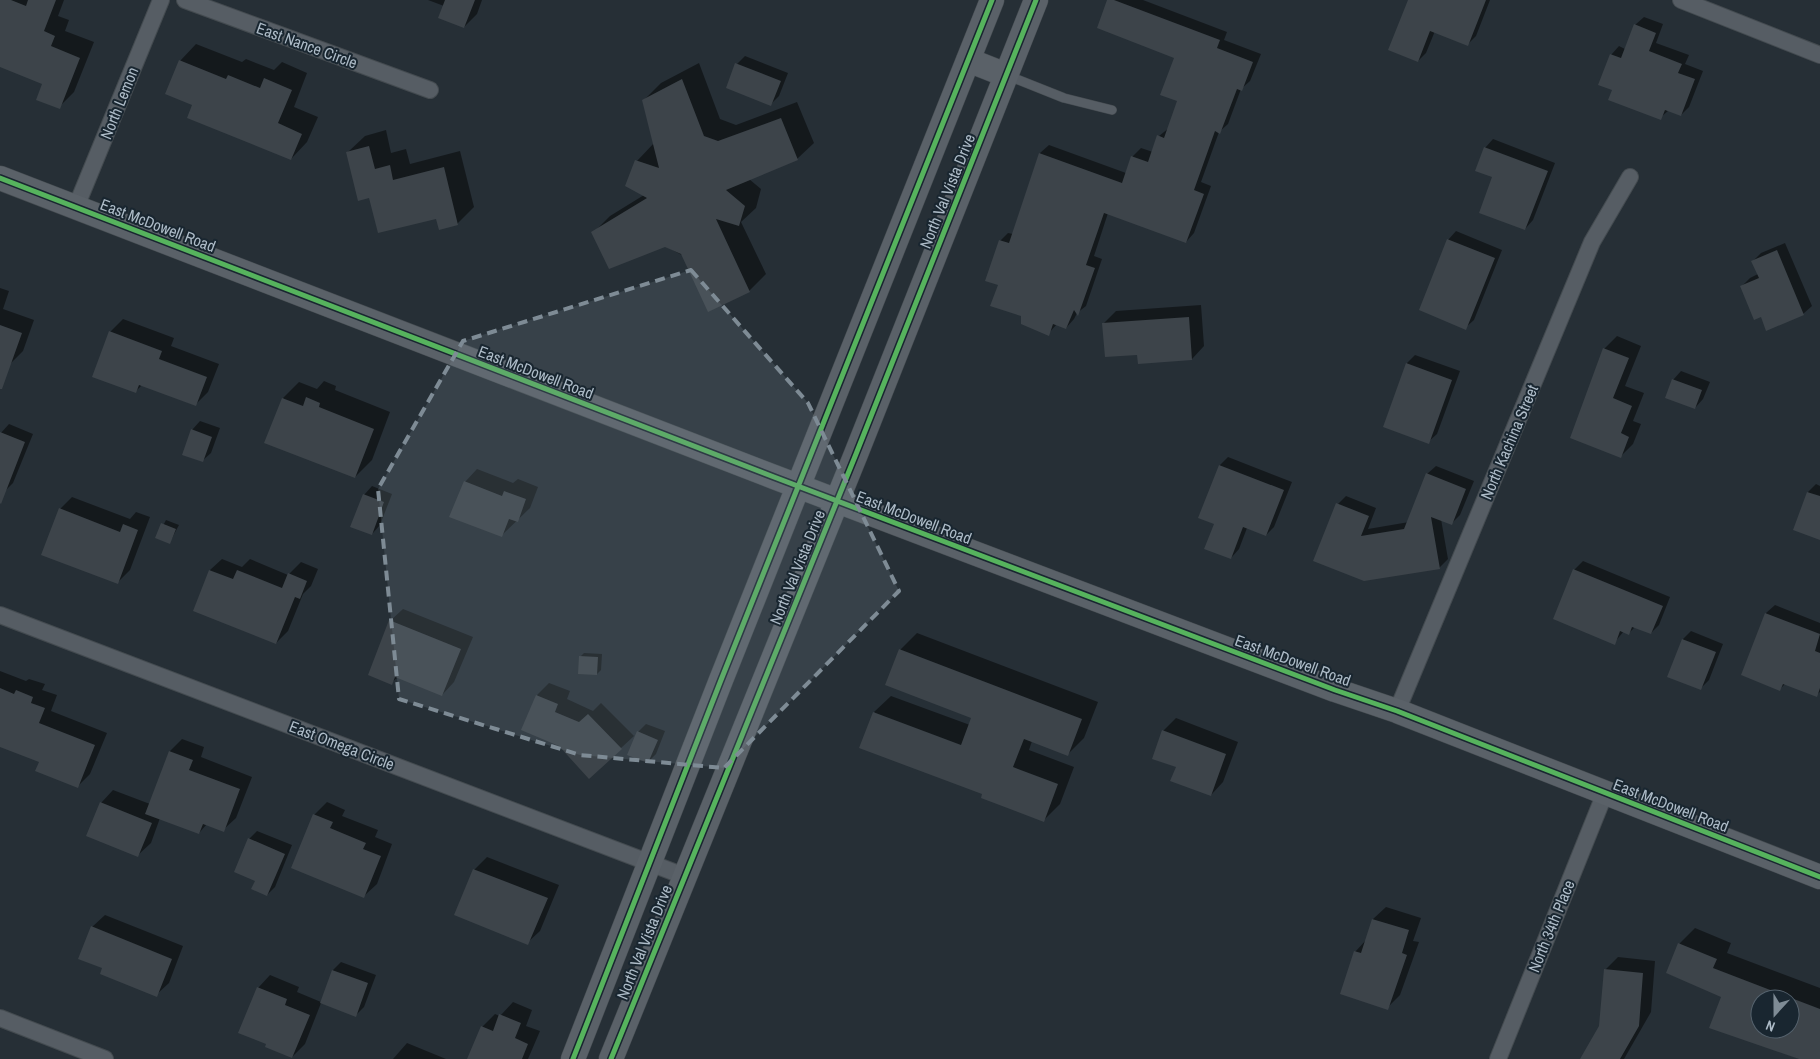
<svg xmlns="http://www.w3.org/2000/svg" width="1820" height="1059" font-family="'Archivo Narrow',sans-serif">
  <rect width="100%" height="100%" fill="#262f36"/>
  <path fill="#0007" fill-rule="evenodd" d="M0,0h64l-6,16 11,4 -4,11 29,11 -20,50 -15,15 -15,-24 -44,-18z
    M428,0h54l-5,14 -13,13 -20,-21z
    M1109,0h34l84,32 -3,8 37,14 -11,27 -9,8 -13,35 -9,8 -18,50 10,4 -17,47 -8,9 -78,-29 -14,43 8,3 -16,47 -9,7 -3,6 -8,9 -9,-4 -9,10 -26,-18 -23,-32 1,-43 8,-8 5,1 27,-81 9,-8 77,28 7,-17 8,-8 12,4 6,-16 10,-8 10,-27 -3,-44z
    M1409,0h81l-14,36 -8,8 -33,-13 -9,22 -8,8z
    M1644,17l19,7 -7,19 33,12 -4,9 18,7 -14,36 -8,8 -12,-5 -9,8 -46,-29 -3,-34 8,-9 6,3 10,-24z
    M196,44l46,18 4,-3 28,11 8,-8 25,11 -13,34 24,10 -11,25 -16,17 -97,-55 -14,-43z
    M745,56l43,17 -9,23 -8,8 -34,-40z
    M699,63l21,56 16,6 61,-23 17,41 -17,16 -48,20 12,10 -5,19 -15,14 25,52 -17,17 -84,-45 -72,-13 17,-17 34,-21 -7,-34 17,-18 -10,-43 17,-17z
    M386,130l5,23 15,-4 4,15 50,-13 14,56 -17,17 -87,-28 -22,-44 17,-16z
    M1493,139l62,24 -22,57 -8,9 -40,-81z
    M1456,231l46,19 -28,70 -9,8 -17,-88z
    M1785,243l27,63 -9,8 -42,2 -19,-30 8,-8 8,-4 -5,-13 8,-8z
    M0,288l9,3 -6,18 31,11 -11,31 -12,12 -11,-4z
    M1201,305l3,41 -12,13 -54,-6 -34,-30 12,-12z
    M123,319l51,19 -3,8 48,18 -11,28 -13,13 -53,-20 -7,7 -25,-60z
    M1617,336l24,10 -16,40 19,7 -11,28 8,3 -8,20 -12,12 -17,-107z
    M1415,355l45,16 -23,63 -9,8 -44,-16 23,-63z
    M1681,371l29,11 -7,17 -8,9 -22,-28z
    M324,381l12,5 -1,4 55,22 -18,48 -17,17 -72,-79 16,-16 18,7z
    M200,421l20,7 -9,25 -9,8 -10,-31z
    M9,424l24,10 -20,49 -8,8 -5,-2v-55z
    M1228,457l64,25 -18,45 -8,8 -19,-7 -8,21 -8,9 -16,-35 -15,-6 20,-52z
    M1436,466l38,15 -14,34 -8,8 -11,-4 7,40 -9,9 -75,12 -26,-76 8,-8 30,12 -8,21 41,-7 18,-48z
    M477,469l36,14 5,-4 20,8 -8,21 -29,28 -36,-54z
    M1816,484l4,2v50l-12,-44z
    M372,486l20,8 -12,31 -8,9 -8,-39z
    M72,497l58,22 6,-7 14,5 -20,53 -13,13 -57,-74z
    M166,520l13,5 -9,17 -13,-5z
    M222,559l20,8 8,-8 38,16 13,-13 17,7 -7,17 -8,8 -15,37 -12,12 -82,-33 16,-40z
    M1583,561l87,36 -11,28 -8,8 -16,-6 -6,6 -5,-2 -10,12 -60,-25 20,-48z
    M1775,605l45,18v69l-4,3 -30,-12 -6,6 -38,-14 24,-62z
    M403,609l70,28 -19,45 -12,13 -44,-18 -7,6 -1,-62z
    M1691,631l32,13 -14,36 -9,9 -31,-13 14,-37z
    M917,633l181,69 -14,36 -16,16 -36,-13 -3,9 45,17 -14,37 -17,17 -59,-27 -110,-82 17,-16 79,29 3,-7 -73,-68z
    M584,653l18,1 -1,16 -4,4 -17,-17z
    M0,671l26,10 3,-2 16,5 -3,6 15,5 -6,16 56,22 -17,41 -12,12 -38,-25 -40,-15z
    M549,683l21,8 -3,8 26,12 8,-8 33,33 -13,12 -61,-3 -23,-50z
    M1176,718l62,24 -15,40 -12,13 -34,-28 -14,-36z
    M646,724l19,7 -9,23 -8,8 -10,-30z
    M182,739l22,8 -3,10 51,20 -16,41 -13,12 -16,-6 -8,9 -39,-15 -9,25 -13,12 -37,-52 12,-13 37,14 20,-53z
    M327,802l18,8 -3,6 36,14 -3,7 17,7 -15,40 -13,12 -50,-81z
    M257,831l35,14 -17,42 -8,8 -18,-56z
    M487,857l72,28 -19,46 -13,12 -53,-73z
    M1386,907l35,11 -8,23 6,1 -19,53 -13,13 -32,-56 11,-12 7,-21z
    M105,915l78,31 -14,37 -13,12 -52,-28 -12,-40z
    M1695,928l36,15 -4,10 93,35v71h-20l-89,-32 12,-31 -56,-23 13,-30zM1760,999h30v30h-30z
    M1618,957l37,4 -4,51 -27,47h-43l19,-33 5,-56z
    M341,962l35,13 -12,32 -8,8 -35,-12 -16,41 -13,13 -34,-69 12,-13 29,12 -2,5 24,10 12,-32z
    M513,1002l19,8 -6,16 14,5 -12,28h-58l12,-32 13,-13 5,2z
    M407,1043l39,16h-53z"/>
  <path fill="#3d444a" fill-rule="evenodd" d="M0,0h11l15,6 2,-6h28l-12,31 11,5 -4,10 29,12 -20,51 -24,-9 6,-16 -42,-17z
    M445,0h30l-11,28 -26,-10z
    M1107,0h7l106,40 -3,8 36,14 -11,29 -5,-2 -17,45 -5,-3 -21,59 10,4 -18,49 -82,-30 -18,52 9,3 -17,48 -4,-6 -8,19 -13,-5 -4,12 -28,-12v-8l-31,-10 8,-21 -13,-4 14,-41 10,3 30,-90 83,30 9,-27 17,6 9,-27 7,3 13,-37 -17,-6 14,-37 -77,-30z
    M1408,0h78l-18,46 -38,-15 -12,31 -30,-12z
    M1634,24l22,9 -7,18 33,13 -4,9 17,6 -14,37 -16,-6 -4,10 -53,-20 4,-10 -14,-5 12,-31 11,4z
    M179,60l47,19 2,-4 32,13 4,-10 28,12 -14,33 24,11 -11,26 -104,-42 5,-13 -27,-11z
    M735,63l46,18 -10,25 -45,-18z
    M682,79l22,57 14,5 63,-23 17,42 -72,30 19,16 -6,20 -23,-7 34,73 -42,20 -27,-58 -16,-7 -56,22 -18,-37 56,-34 -22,-12 10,-26 24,8 -17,-68z
    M369,146l6,23 15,-4 3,15 51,-13 14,58 -19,5 -3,-11 -58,14 -9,-35 -11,3 -12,-49z
    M1484,147l64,24 -23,59 -46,-17 13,-36 -17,-6z
    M1447,239l48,19 -29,72 -47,-20z
    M1777,250l27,65 -38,16 -5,-14 -7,3 -14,-34 19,-8 -8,-17z
    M1189,317l3,43 -54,4 -1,-9 -32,2 -3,-34z
    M0,325l22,8 -20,56h-2z
    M109,331l53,20 -3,8 48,18 -11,29 -57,-21 -3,8 -44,-16z
    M1603,348l26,10 -16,40 19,8 -11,27 8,4 -8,21 -51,-20z
    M1406,363l46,17 -23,64 -46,-17z
    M1672,379l30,11 -7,19 -30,-11z
    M306,397l14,6 -1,4 55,22 -19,49 -91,-35 18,-45 21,8z
    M191,429l21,8 -9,25 -21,-7z
    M0,432l25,10 -24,62 -1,-1z
    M1219,465l65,25 -18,46 -23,-9 -12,32 -27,-10 10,-25 -16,-6z
    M1426,473l40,16 -14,36 -21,-8 9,52 -76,12 -51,-20 23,-58 33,13 -8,20 43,-7z
    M464,481l38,15 2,-5 22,8 -8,23 -9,-3 -7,18 -53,-20z
    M1807,492l13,4v44l-27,-10z
    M363,494l21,8 -12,33 -22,-8z
    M59,508l61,24 3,-8 15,6 -20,54 -77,-29z
    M161,523l15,6 -6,15 -15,-6z
    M1573,569l90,37 -12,28 -19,-7 -3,8 -9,-4 -5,14 -62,-26z
    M209,570l24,9 4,-9 45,18 6,-15 19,8 -7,18 -5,-2 -19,47 -83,-33z
    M1765,613l55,21 -5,17 5,2v35l-3,9 -34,-13 -3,7 -39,-16z
    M389,620l72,29 -19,47 -47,-19 -3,8 -24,-10z
    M1682,639l34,13 -15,38 -34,-13z
    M899,649l183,70 -14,37 -44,-17 -11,28 45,17 -14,38 -63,-24 1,-4 -123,-46 14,-36 88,33 10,-27 -86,-33z
    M579,656l19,1 -1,18 -19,-1z
    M0,688l14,6 2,-4 17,7 -2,6 14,5 -6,15 56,22 -17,43 -43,-17 4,-9 -39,-15z
    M536,695l22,9 -3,8 24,10 9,-8 34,35 -33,30 -30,-33 -38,-16z
    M1162,730l64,24 -15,42 -41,-15 6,-14 -24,-8z
    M637,731l21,9 -10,23 -21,-8z
    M169,751l24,9 -4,10 51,19 -16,43 -21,-8 -4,10 -54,-20z
    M100,802l52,21 -14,34 -52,-21z
    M313,814l20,8 -3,6 36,15 -3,6 18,7 -17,42 -73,-30z
    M248,838l37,16 -18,42 -16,-7 4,-8 -21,-9z
    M473,869l75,29 -20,47 -74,-30z
    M1372,919l37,11 -7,23 5,2 -19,55 -48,-16 14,-43 7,2z
    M91,926l81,33 -15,38 -57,-23 2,-6 -24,-9z
    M1678,943l39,16 -4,9 107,41v50h-21l-90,-31 12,-31 -55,-24zM1760,999h30v30h-30z
    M1604,969l39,4 -4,53 -19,33h-40l19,-33z
    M332,970l36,13 -12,34 -36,-14z
    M257,987l30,12 -2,6 25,10 -18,43 -27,-11 1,-3 -28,-11z
    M499,1014l22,9 -6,15 13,6 -6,15h-55l14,-33 12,5z"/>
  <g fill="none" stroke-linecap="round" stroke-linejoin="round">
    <g stroke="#444b50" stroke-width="10">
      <path id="service" d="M1006,75l58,23 48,12"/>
    </g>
    <g stroke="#444b50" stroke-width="18">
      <path id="minor" d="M185,0l245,90
        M1681,0l139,55
        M76,207l85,-207
        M0,615l684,261
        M1397,711l195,-469 38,-65
        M0,1018l105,41
        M1498,1059l107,-266"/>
    </g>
    <g stroke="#444b50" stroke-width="25">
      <path id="secondary" d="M968,60l38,15
        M0,178l774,299 561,213 62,21 423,166
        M573,1059l148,-379 271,-680
        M611,1059l245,-605 180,-454"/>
    </g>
    <use href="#service" stroke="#565d64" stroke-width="9"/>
    <use href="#minor" stroke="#565d64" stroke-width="16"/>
    <use href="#secondary" stroke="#5a6168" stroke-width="24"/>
    <g stroke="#192630" stroke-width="8">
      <path id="cycleway" d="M0,178l774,299 561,213 62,21 423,166
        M573,1059l148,-379 271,-680
        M611,1059l245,-605 180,-454"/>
    </g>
    <use href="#cycleway" stroke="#56b35d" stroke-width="5"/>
  </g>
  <path fill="#7e8b95" fill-opacity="0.2" stroke="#7e8b95" stroke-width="4" stroke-dasharray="10 6" stroke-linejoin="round" d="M691,270l117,133 91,188 -175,177 -144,-13 -181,-56 -21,-210 85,-148z"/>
  <g text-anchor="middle" stroke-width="4" stroke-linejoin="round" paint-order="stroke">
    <g font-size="16" fill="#aebcc8" stroke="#192630">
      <text transform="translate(307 45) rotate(20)" y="6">East Nance Circle</text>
      <text transform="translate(119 103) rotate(-68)" y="6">North Lemon</text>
      <text transform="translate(947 191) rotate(-68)" y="6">North Val Vista Drive</text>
      <text transform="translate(158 225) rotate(21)" y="6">East McDowell Road</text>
      <text transform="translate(536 372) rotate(21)" y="6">East McDowell Road</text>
      <text transform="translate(1509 442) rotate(-67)" y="6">North Kachina Street</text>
      <text transform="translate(914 517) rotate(21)" y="6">East McDowell Road</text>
      <text transform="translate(797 567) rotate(-68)" y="6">North Val Vista Drive</text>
      <text transform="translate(1293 660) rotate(20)" y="6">East McDowell Road</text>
      <text transform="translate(342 745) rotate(21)" y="6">East Omega Circle</text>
      <text transform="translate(1671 805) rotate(21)" y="6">East McDowell Road</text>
      <text transform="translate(1551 926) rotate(-68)" y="6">North 34th Place</text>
      <text transform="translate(644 942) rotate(-68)" y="6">North Val Vista Drive</text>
    </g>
  </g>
  <g transform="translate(1775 1014) rotate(201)"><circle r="24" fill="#192630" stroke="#55626d"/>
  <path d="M0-4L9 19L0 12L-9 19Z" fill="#7e8b95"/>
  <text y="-8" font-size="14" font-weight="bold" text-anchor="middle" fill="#aebcc8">N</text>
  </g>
</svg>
